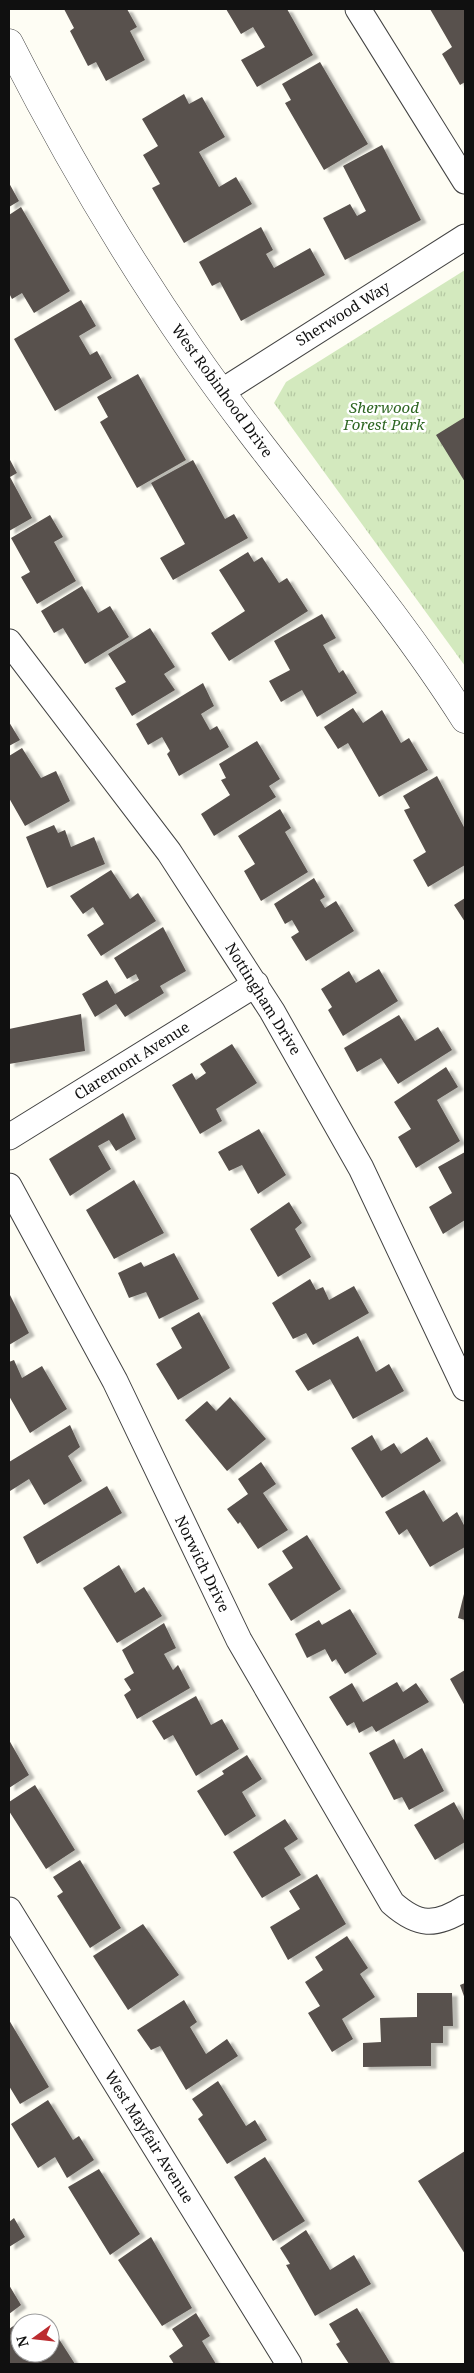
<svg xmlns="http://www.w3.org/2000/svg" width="474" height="2373" font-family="'Noto Serif',serif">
  <defs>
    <pattern id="park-tufts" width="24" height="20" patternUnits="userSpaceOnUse" patternTransform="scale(1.25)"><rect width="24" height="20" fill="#d3e9be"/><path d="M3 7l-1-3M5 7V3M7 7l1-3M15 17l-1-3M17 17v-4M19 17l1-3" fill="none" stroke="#b4c7a2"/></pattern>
    <filter id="shadow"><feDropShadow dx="5.5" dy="3" stdDeviation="1" flood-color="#0004"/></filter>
  </defs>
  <rect width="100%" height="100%" fill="#fefdf4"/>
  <path fill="url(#park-tufts)" d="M465,270v396l-191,-263 12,-21z"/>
  <path fill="#58514d" filter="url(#shadow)" d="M64,9h63l10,18 -7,4 15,29 -39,21 -10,-19 -8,4 -18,-35 4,-3z
    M226,9h61l26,46 -56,32 -16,-27 24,-13 -12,-20 -12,7z
    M430,9h35v73l-5,3 -18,-31 10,-7z
    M320,62l48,82 -44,26 -39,-67 6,-3 -9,-16z
    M184,94l5,10 13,-7 23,40 -26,15 20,35 17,-10 16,27 -68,39 -32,-55 8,-4 -17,-29 15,-9 -16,-27z
    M382,145l39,75 -76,40 -22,-42 27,-14 7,12 9,-5 -23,-45z
    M9,183l10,18 -10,6z
    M21,207l49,84 -36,22 -12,-20 -10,6 -3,-6v-78z
    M261,227l12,23 -7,4 8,14 36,-20 15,27 -84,46 -21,-39 -8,4 -13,-24z
    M81,300l15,26 -17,10 11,19 7,-4 15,27 -57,33 -41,-72z
    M138,374l48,86 -49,28 -37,-66 8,-5 -11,-20z
    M465,417v65l-29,-47z
    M9,458l8,15 -7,4 22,41 -23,13z
    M193,460l32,59 9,-5 14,24 -75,42 -13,-22 25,-14 -34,-61z
    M50,515l13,22 -9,5 22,39 -39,23 -16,-27 9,-5 -19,-34z
    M248,552l6,10 8,-5 17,26 8,-5 21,33 -79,50 -18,-28 34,-22 -26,-41z
    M82,586l16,27 12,-7 19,31 -44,27 -22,-36 -9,5 -13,-22z
    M322,614l14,24 -13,7 16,28 4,-3 14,23 -40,24 -15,-27 -21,12 -12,-21 21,-11 -16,-29z
    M150,628l25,39 -11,7 11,16 -43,26 -17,-28 11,-6 -18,-28z
    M203,683l11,23 -13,8 9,16 7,-4 12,21 -50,29 -12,-22 3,-3 -8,-14 -14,8 -12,-21z
    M353,708l10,15 19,-13 19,33 8,-5 19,32 -49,27 -31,-54 -10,6 -14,-22z
    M9,722l11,18 -11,6z
    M257,741l23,38 -11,7 7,11 -62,39 -13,-22 29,-19 -9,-15 5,-2 -7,-14z
    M22,748l19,30 15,-7 14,30 -45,25 -16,-28v-42z
    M437,776l28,53v36l-37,22 -15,-27 13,-8 -22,-42 6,-2 -7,-12z
    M280,809l11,19 -6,4 23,40 -47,29 -17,-30 11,-7 -17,-28z
    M54,825l4,8 7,-3 6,17 23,-10 11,27 -58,24 -21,-51z
    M111,870l19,29 8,-6 18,28 -55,35 -14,-21 17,-11 -11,-17 -10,7 -13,-18z
    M314,878l11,19 -5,3 5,8 11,-7 18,30 -48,30 -15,-24 8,-5 -7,-12 -7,4 -11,-20z
    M465,898v24l-11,-17z
    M163,927l23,44 -26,15 4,7 -39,24 -9,-13 -21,13 -13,-23 25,-14 8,14 24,-14 -3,-6 -9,5 -13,-21z
    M379,969l19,32 -55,35 -15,-26 4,-3 -11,-18 28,-18 7,12z
    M81,1014l4,37 -76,13v-35z
    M399,1015l16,26 23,-14 14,23 -54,34 -17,-26 -24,14 -13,-24z
    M232,1044l25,39 -41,26 6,12 -22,13 -28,-49 20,-12 4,7 10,-7 -6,-9z
    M446,1067l12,20 -21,13 23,41 -44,27 -18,-31 13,-8 -17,-27z
    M123,1113l13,26 -20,12 -7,-11 -11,6 13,23 -41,27 -21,-37z
    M259,1129l27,46 -28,19 -16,-29 -13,6 -11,-19z
    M465,1152v68l-22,14 -14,-27 23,-14 -14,-26z
    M134,1180l30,53 -50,26 -28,-49z
    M289,1202l13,21 -7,6 16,28 -33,20 -28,-48z
    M174,1253l25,46 -40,20 -13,-27 -17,6 -11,-25 23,-11 3,5z
    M310,1279l6,11 7,-3 6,13 25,-14 15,27 -56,32 -7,-12 -13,6 -21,-36z
    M9,1293l20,40 -20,12z
    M199,1312l31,56 -52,32 -22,-36 26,-16 -11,-20z
    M358,1336l18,36 13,-8 15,27 -51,28 -23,-40 -22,12 -13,-20z
    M14,1360l8,18 20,-12 25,43 -37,24 -21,-37v-34z
    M230,1397l36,42 -39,32 -42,-51 22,-19 9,10z
    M70,1425l10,22 -12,9 14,25 -38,24 -15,-26 -19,12 -1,-29z
    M372,1435l9,16 13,-8 7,11 26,-17 14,24 -59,37 -31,-50z
    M261,1462l15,22 -13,9 25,37 -30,19 -18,-27 -2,2 -11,-15 21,-15 -10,-15z
    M107,1486l15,27 -85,51 -14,-27z
    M424,1490l19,32 14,-10 8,15v20l-35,20 -23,-38 -8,6 -14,-23z
    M307,1535l34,54 -50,32 -23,-37 25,-16 -11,-17z
    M119,1565l16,28 9,-6 18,29 -45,27 -34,-55z
    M465,1590v30l-7,-2z
    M350,1609l27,45 -32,20 -9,-15 -4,3 -7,-13 -18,9 -12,-24 24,-14 3,5z
    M164,1623l12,25 -12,6 9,16 5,-5 12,23 -53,31 -13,-24 7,-5 -7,-11 10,-6 -12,-23z
    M465,1670v36l-15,-27z
    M397,1682l6,10 13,-9 13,19 -53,30 -4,-6 -13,7 -5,-11 -7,4 -18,-29 23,-14 11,19z
    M196,1696l15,29 11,-6 17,30 -43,27 -23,-41 -9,5 -12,-19z
    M394,1739l10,20 18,-11 22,43 -35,19 -7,-13 -8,3 -25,-47z
    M9,1740l20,35 -20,13z
    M247,1755l15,24 -20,13 14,24 -31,20 -28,-45 27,-17 -2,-3z
    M35,1785l40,65 -29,19 -37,-58v-9z
    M454,1802l11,20v20l-30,18 -21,-35z
    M285,1819l13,20 -14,9 17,27 -39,23 -29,-46z
    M80,1860l41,68 -31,20 -33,-52 6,-4 -10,-15z
    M317,1874l29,50 -58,36 -18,-33 30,-18 -11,-18z
    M143,1924l36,51 -51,35 -35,-54z
    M347,1936l21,32 -8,6 15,23 -33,22 11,20 -21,13 -24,-39 12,-7 -15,-24 18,-12 -8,-13z
    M465,1983v16l-5,-14z
    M417,1993h35l1,33h-10v17h-12v23l-68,1v-24l18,-1 -1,-24 37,-1z
    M184,2000l13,22 -7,5 16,27 21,-15 11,17 -52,34 -26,-44 -9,4 -14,-20z
    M9,2020l40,67 -29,17 -11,-18z
    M218,2081l28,45 9,-6 12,20 -40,24 -29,-45 5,-4 -11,-16z
    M48,2100l25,40 6,-4 15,24 -27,18 -12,-21 -17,11 -27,-44z
    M465,2151v103l-47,-73z
    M265,2157l40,64 -32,20 -39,-64z
    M99,2169l41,65 -30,21 -42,-68z
    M14,2218l11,19 -16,10v-25z
    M306,2230l24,40 24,-15 17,29 -56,32 -29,-51 4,-1 -10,-16z
    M151,2237l41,71 -30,18 -44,-66z
    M9,2285l12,20 -12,9z
    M357,2308l34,56h-42l-13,-20 4,-2 -11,-18z
    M196,2313l14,23 -8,5 14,23h-42l-5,-8 14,-10 -11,-17z
    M22,2320l1,3h-3v30h30v-12l7,-5 18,28h-66v-35z"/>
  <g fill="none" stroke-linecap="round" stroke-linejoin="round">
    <g stroke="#434343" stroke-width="27">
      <path id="minor" d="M358,9l107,172
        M221,392l244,-155
        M9,642l160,210 103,159 89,157 104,220
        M9,1137l247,-153
        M9,1186l106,195 124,259 153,263c26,23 43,24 73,5
        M9,1910l280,454"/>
    </g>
    <g stroke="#434343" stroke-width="29">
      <path id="tertiary" d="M9,43c54,106 114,209 182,307 87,126 192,240 274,369"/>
    </g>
    <use href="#minor" stroke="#fff" stroke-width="25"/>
    <use href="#tertiary" stroke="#fff" stroke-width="28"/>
  </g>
  <g text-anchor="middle" stroke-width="5" stroke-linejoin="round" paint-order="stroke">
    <g font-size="15" fill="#101010" stroke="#fff">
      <text transform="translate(343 314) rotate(-32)" y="5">Sherwood Way</text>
      <text transform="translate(222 391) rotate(54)" y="5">West Robinhood Drive</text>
      <text transform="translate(263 999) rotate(58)" y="5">Nottingham Drive</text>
      <text transform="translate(132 1061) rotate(-32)" y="5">Claremont Avenue</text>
      <text transform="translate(202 1564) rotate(64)" y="5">Norwich Drive</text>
      <text transform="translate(149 2137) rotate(58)" y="5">West Mayfair Avenue</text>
    </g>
    <g font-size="15" font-style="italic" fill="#2e6622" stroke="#fff">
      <text x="384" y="413">Sherwood<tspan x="384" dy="17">Forest Park</tspan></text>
    </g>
  </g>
  <rect width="474" height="2373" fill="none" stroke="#101010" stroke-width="20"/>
  <g transform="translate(35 2338) rotate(255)"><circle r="24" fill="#ffffff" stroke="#9f9f9f"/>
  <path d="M0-4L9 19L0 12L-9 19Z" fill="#bc2c30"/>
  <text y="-8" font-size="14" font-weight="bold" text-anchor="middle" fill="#101010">N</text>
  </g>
</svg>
